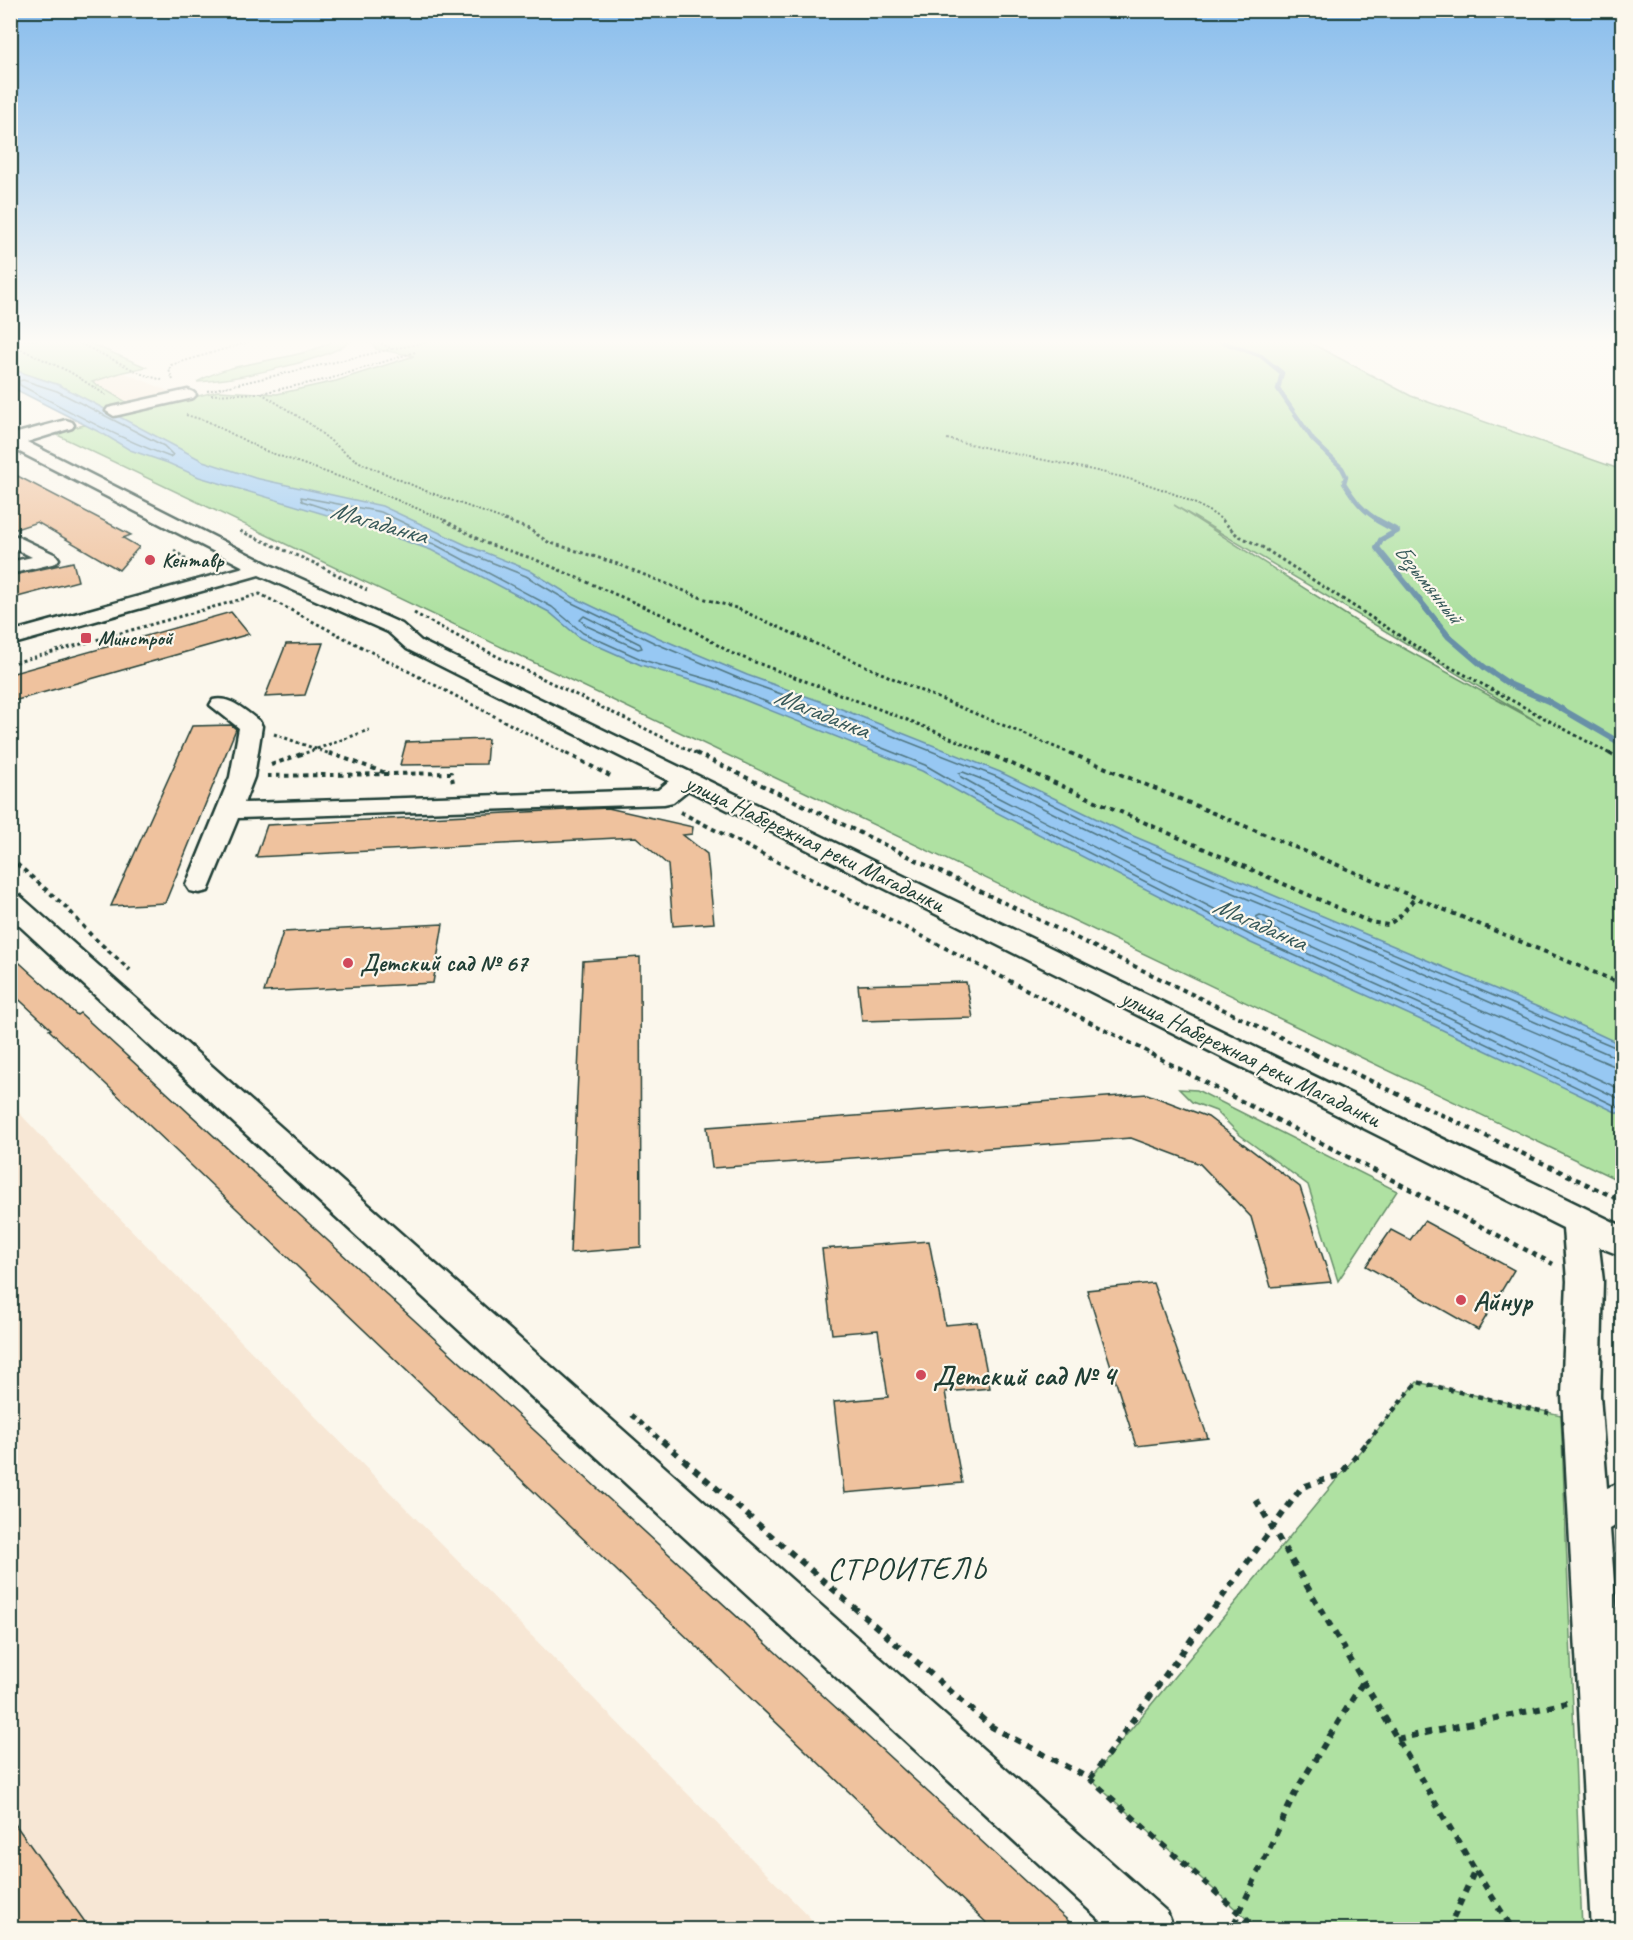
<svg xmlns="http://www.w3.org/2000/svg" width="1633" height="1940" font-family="Caveat,sans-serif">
  <rect width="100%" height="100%" fill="#fbf7ec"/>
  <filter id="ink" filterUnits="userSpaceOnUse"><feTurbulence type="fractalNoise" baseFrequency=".0167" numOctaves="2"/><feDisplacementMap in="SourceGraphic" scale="12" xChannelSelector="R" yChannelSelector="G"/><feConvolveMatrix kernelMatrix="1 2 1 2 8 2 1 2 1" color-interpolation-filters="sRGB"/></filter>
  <g filter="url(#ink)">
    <path fill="#f7e7d5" d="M123,372l48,20 -29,9 -16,1 -34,-20z
      M10,1103l73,78 738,748h-810z"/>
    <path fill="#afe1a2" stroke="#678f6b" stroke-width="1.5" fill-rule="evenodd" d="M11,340h71l64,27 -23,5 -31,10 34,20 -18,9 -49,-26 -48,-16z
      M335,340h16c-19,21 -123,40 -154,42 42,-25 96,-18 138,-42z
      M360,340h945l106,56 211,74v712l-1569,-749 165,-42 59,3 59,-13 78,-25 -38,-7 -3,-5zM1174,505l367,219 -176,-97z
      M1179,1089l18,1 200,101 -59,90 -30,-96 -68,-50 -24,-24 -24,-9z
      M1417,1382l144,33 21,514h-324l-168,-150z"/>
    <path fill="#97c8f3" stroke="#6790a7" stroke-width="1.5" d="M10,369l49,16 144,76 52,17 127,28 84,39 63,25 44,27 86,41 88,37 92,33 161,64 126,61 438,185 58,27v70l-190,-90 -181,-82 -265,-136 -64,-36 -210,-84 -71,-22 -61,-27 -31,-26 -118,-62 -87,-30 -145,-43 -31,-14 -38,-13 -25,-15 -94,-48z"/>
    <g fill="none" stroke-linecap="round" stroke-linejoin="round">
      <path stroke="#4f7580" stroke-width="1.5" d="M23,380l34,11 107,55 9,9 -3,2c-52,-19 -101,-46 -150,-72l-1,-4z
        M584,616l56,28 2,4 -4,1 -51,-23 -7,-6z
        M1622,1050l-499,-211 -126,-62 -160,-63 -92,-33 -88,-37 -87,-42 -44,-26 -63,-25 -82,-39 -80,-15 1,4 132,43 118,63 31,26 60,27 71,21 211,84 64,37 265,135 181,82 187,90
        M1622,1058l-7,-1 -249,-109 -246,-102 -126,-62 -31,-12 -4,1 2,4 32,18 264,136 181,81 184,88
        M1622,1067l-10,-2 -352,-150 -4,2 5,6 361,167"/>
      <path stroke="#6790a7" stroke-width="4.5" d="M1217,340l44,16 21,17 -4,16 35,51 29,28 4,8 -2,7c10,16 19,29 36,38"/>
      <path stroke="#6790a7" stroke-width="6" d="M1377,520l20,11 -16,9 -4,8 72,89 35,30 25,17 39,17 74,43"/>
    </g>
    <path fill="#efc29e" stroke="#1f3d34" stroke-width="1.5" d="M10,472l121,63 -8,3 16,9 -20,23 -82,-48 -27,9z
      M73,562l5,19 -68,18v-23z
      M231,612l18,22 -239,68v-28z
      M323,643l-18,52 -40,2 21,-53z
      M231,725l5,4 -71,174 -54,3 81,-180z
      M488,739l-2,25 -86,1 6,-23z
      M608,808l85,19 -1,7 -9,1 24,19 7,69 -41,3 -5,-61 -32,-28 -380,20 11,-32z
      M443,924l-10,59 -169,9 19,-60z
      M10,954l67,61 3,-2 997,916h-84l-944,-899 2,-1 -41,-38z
      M640,957l1,290 -71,6 13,-292z
      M966,982l7,36 -111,3 -4,-36z
      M1147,1094l61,23 92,70 31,95 -60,5 -20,-70 -51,-53 -69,-26 -419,30 -5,-41z
      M1424,1221l90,49 -36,60 -112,-64 25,-36 19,10z
      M929,1241l16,84 32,-3 13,66 -45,4 17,91 -118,10 -10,-91 54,-5 -10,-67 -46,4 -10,-85z
      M1153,1283l55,155 -72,8 -49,-156z
      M10,1817l80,112h-80z"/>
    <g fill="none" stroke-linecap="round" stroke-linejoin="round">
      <g stroke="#1f3d34" stroke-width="5">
        <path id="minor" d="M188,390l5,2 3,3 -3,3 -79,18 -8,-5 2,-3z
          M66,420l6,2 2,3 -2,3 -45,14 241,122 134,60 19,17 1201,585v30l-23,-9 4,34 -3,114 7,93 15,-6v40l-12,7 12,158v243h-31l-29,-535 5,-114 -4,-53 -875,-438 -15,12 -9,2 -426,14 -30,73 -9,2 -9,-2 -4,-6 44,-108 9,-49 -29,-23 3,-5c18,-4 32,11 46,21l3,5 -8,51 -10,26 414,-13 11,-9 -262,-132 -19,-17 -129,-57 -249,70v-13l234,-65 -234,-120v-12z
          M10,533l46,22 3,4 -3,4 -46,11v-12l22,-5 -22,-11z
          M10,894l10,2 1147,1016 7,18h-63l-1101,-1013z"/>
      </g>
      <path stroke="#1f3d34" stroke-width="2" stroke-dasharray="2 2" stroke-linecap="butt" d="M73,340l69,34 20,6
        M10,344l60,28 36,23
        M392,349l47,-9
        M415,352l-86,27 -68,14 49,31 38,31 15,9 63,27 82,30
        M173,380l-4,-10 2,-5 84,-25
        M207,391l185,-42 -18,-9
        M211,395l50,-2
        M186,415l21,6 56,29 91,32 93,39
        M947,439c41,9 81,18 122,26 56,12 108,23 155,56"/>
      <path stroke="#1f3d34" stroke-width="3" stroke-dasharray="3 3" stroke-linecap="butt" d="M444,520l41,23 49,16 145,63 52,31 182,69 77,33
        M504,520l25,9 19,13 67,21 87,35 34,10 183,82 155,65
        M1222,520l15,15 25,12 172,111 178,97
        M240,531l74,32 53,27
        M174,550l15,12
        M414,613l62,33 223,109
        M10,664l250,-70 309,161
        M274,734l59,21
        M300,755l69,-25"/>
      <path stroke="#1f3d34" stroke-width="4" stroke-dasharray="4.5 4.5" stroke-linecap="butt" d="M329,753l57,20
        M566,753l44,23
        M696,753l621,302
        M987,753l383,169 18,3 11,-8 16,-19
        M1070,753l552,231
        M1609,753l13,7
        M271,765l33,-12
        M267,776l184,-3 2,9
        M680,812l474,243
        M10,858l56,49 25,28 39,35"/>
      <path stroke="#1f3d34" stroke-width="4.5" stroke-dasharray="5 5" stroke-linecap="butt" d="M1151,1054l402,210
        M1314,1054l308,147
        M632,1415l31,27
        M1367,1442l50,-60 132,31"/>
      <path stroke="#1f3d34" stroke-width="6" stroke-dasharray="7 7" stroke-linecap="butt" d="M662,1441l330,286 98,52 168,151
        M1256,1500l219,370 -27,60
        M1397,1739l170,-36
        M1090,1779l212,-292 38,-12 28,-34
        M1476,1871l37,59
        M1234,1924l63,-135 66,-107"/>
      <use href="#minor" fill="#fbf7ec" fill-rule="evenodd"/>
    </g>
  </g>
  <linearGradient id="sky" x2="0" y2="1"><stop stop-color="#87bcec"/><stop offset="0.56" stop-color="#fdfbf6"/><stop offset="1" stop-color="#fdfbf6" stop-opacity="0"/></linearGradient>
  <rect width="1633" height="611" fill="url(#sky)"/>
  <g fill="#d1495b" stroke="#fbf7ec" stroke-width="2">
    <circle cx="150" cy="560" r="6"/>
    <rect x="80" y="632" width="12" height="12" rx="3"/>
    <circle cx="348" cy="963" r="6"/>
    <circle cx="1461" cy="1300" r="6"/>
    <circle cx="921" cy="1375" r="6"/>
  </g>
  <g text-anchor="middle" stroke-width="4.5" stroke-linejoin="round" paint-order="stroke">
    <g font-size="20" font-weight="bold" fill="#1f3d34" stroke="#fbf7ec" text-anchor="start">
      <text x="162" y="567">Кентавр</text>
      <text x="98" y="645">Минстрой</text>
    </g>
    <g font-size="22" font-style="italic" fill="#37595a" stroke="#fbf7ec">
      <text transform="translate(1429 583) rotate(51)" y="8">Безымянный</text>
    </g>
    <g font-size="24" fill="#1f3d34" stroke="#fbf7ec">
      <text transform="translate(815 843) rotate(26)" y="8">улица Набережная реки Магаданки</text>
      <text transform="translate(1251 1058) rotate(26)" y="8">улица Набережная реки Магаданки</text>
    </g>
    <g font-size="24" font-weight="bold" fill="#1f3d34" stroke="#fbf7ec" text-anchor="start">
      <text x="360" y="971">Детский сад № 67</text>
    </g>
    <g font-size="26" font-style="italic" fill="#37595a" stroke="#fbf7ec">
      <text transform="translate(379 522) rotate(16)" y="9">Магаданка</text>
      <text transform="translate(822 712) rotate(22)" y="9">Магаданка</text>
      <text transform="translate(1260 923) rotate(24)" y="9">Магаданка</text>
    </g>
    <g font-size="28" font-weight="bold" fill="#1f3d34" stroke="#fbf7ec" text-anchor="start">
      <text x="1473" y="1310">Айнур</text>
      <text x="933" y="1385">Детский сад № 4</text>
    </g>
    <g font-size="32" letter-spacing="1.5" fill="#1f3d34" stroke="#fbf7ec">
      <text x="907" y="1579">СТРОИТЕЛЬ</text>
    </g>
  </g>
  <rect width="1633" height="1940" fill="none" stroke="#fbf7ec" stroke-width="36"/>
  <rect x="18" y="18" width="1597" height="1904" fill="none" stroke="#1f3d34" stroke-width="2" filter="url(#ink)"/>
</svg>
